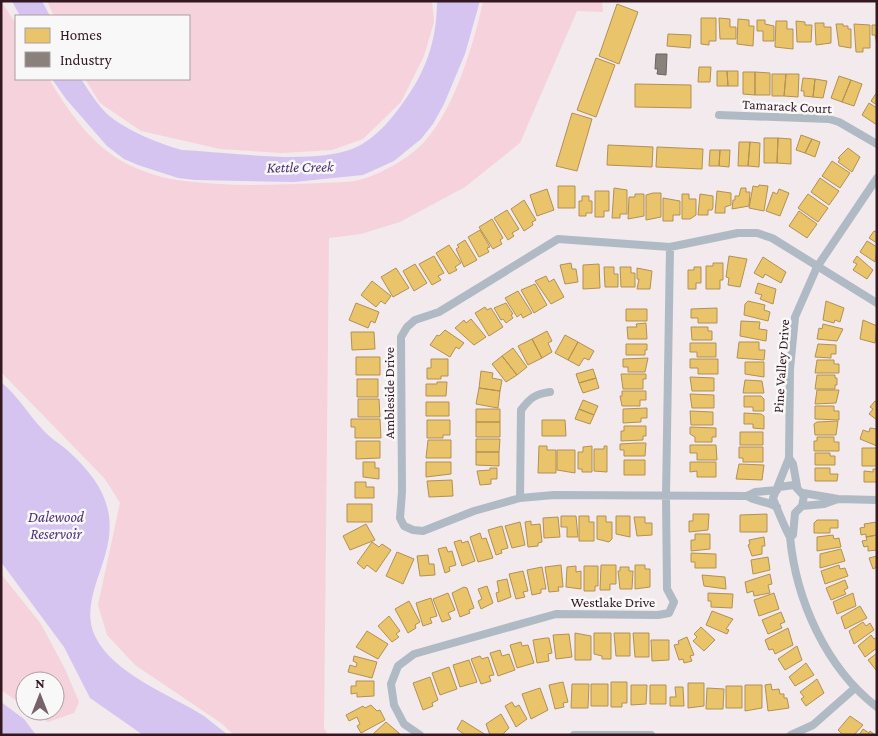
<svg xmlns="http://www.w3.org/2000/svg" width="878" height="736" font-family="'Crimson Pro',serif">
  <rect width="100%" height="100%" fill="#f2eaec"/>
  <path fill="#f6d2dc" d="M1,1l15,23v55h33c19,32 44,68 78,85 14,7 35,14 50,16 47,7 97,5 144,3 14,-1 32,0 45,-5 17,-6 39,-18 52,-30 34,-30 56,-104 65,-147h119l1,11 -26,-1 -57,132 -55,44 -65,35 -39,12 -32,4 -5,490 4,7h-94l-13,-12 -86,-58 -28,-30 -9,-30 22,-102 -15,-24 -104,-107z
    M47,1h385l2,21 -10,34 -23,46 -38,37 -31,11 -50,3 -62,-4 -79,-18 -41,-28 -15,-24h104v-63h-135z
    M1,574l40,50 24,45 14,33 -5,11 -26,9 -17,-11h24v-30h-30v26l-24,-17z"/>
  <path fill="#d6c4f0" d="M12,1h30l8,15h-30z
    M437,1h43l-15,53 -21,50 -11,20 -12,15 -27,22 -31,14 -69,7 -99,-2 -17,-2 -40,-13 -14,-6 -17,-13 -41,-47 -14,-20h29c8,12 16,25 26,35 20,17 50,29 75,36 48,2 127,15 170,-1 25,-10 43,-34 57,-55 19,-28 28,-58 28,-93z
    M1,382c17,14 28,33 42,48 7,8 16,13 24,20 32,29 51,57 39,102 -7,27 -24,57 -11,84 18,38 76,59 109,80 8,6 16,13 24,19h-85l-53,-37 -26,-51 -63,-85z
    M1,702l23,17 12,16h-35z"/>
  <path fill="#e9c46a" stroke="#b39054" d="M617,4l21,8 -19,52 -20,-8z
    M701,18h15v23h-7v4l-8,-1z
    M719,18l11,1v8h6v12h-16z
    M738,19l11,1v6h5l-1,20 -16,-2z
    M757,20h8v4l9,2v15h-11v-10h-6z
    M776,21h11v8h6v20l-18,-2z
    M796,21l9,1v3h7l-1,17h-14z
    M815,23h9v4h7v16l-15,2z
    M836,24h7v2h5v3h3v19l-12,-2z
    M854,24l16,1v23h-7v4h-7z
    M872,25h5v19l-2,-9h-3z
    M668,34l23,1 -1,13 -23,-2z
    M596,58l19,7 -19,52 -19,-7z
    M699,67h12l-1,15h-12z
    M717,71h10l1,15h-11z
    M727,71h11v15h-10z
    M743,72h12v23l-12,-1z
    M755,72l15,1v22h-15z
    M772,74h14l-2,22h-12z
    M786,74h13l-1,23 -14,-1z
    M839,76l12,4 -9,22 -11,-4z
    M803,78l12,1 -2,18 -9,-1v-5h-3z
    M815,79l12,2 -4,17 -10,-1z
    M851,80l11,4 -8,22 -12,-4z
    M635,84l56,1v23l-56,-1z
    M877,92v13l-6,-4z
    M869,103l8,5v17l-15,-10z
    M572,113l20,6 -15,52 -21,-5z
    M801,135l11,4 -7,14 -9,-3z
    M764,138h14l-1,25h-13z
    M778,138l13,1v25l-14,-1z
    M812,139l8,3 -5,15 -10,-4z
    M739,142h11l-2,24h-10z
    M750,142l10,1 -1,24 -11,-1z
    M608,145l45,2 -1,20 -45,-2z
    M657,147l46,2 -1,20 -46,-2z
    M848,148l12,9 -8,15 -14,-10 2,-3 -2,-1z
    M710,150h10l-1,16h-10z
    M720,150h10l-1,17 -10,-1z
    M832,161l18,12 -10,15 -18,-12z
    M820,178l19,13 -10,14 -18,-13z
    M759,185l9,1 -4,25 -15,-3 4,-22 5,1z
    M558,186h17v22h-17z
    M614,188l13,2v24h-7v4h-8z
    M741,188h5v4h4l-1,14 -17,3 1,-9h2v-4h4z
    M547,189l7,21 -17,6 -7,-21z
    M779,189l10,4 -9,23 -14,-5 7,-19 4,2z
    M595,191h14v20h-5v6h-9z
    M717,191l14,2v12l-6,2v6h-10z
    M653,193h8v24l-15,3v-25z
    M635,194h9v22l-16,3 1,-22h6z
    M682,194h7v5h7v16l-6,4h-8z
    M700,194l13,2v11l-1,3h-4v5h-10z
    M808,194l20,14 -10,14 -20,-14z
    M582,196h7v5h3v12h-6v3h-7v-15h3z
    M663,198l17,3v14h-7v6h-10z
    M524,200l12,20 -4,2 1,3 -9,6 -13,-22z
    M507,210l12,19 -7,4 2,3 -6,4 -14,-22z
    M799,211l18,13 -10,14 -18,-12z
    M492,219l11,19 -3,2 2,4 -9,5 -14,-22z
    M480,230l10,17 -3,1 2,4 -10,5 -11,-20z
    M874,231l3,1v11l-8,-5z
    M465,240l12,20 -13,7 -8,-18 3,-2 -2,-2z
    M867,241l10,6 -2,15 -15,-10z
    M449,245l12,18 -6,4 2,3 -8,4 -13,-21z
    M434,256l10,17 -6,3 3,4 -9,5 -13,-21z
    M729,256l18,3 -7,28 -12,-2 1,-7 -3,-1z
    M857,256l16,14 -6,9 -14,-9 4,-6 -4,-2z
    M763,257l23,15 -5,11 -16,-9 -2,4 -9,-5z
    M571,263l1,6h4l2,13 -13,2 -5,-19z
    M713,263h10v17h-3v9h-14v-23h7z
    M415,264l12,19 -13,8 -11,-20z
    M599,264l1,24 -17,1v-24z
    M604,267h10v7h4v13h-13z
    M620,267h11v6h4v14h-14z
    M694,267h7v16h-5v6h-8v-19h6z
    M396,268l13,20 -16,9 -12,-20z
    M637,268l15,3 -2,18h-13l2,-10h-2z
    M546,276l3,6 5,-3 10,18 -13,7 -16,-23z
    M372,281l19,15 -6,8 -4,-3 -5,6 -15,-12z
    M758,283l18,6 -3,15 -13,-5 2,-4 -7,-2z
    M535,284l12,21 -13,8 -13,-23z
    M518,291l14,22 -9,5 -2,-4 -4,3 -12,-19z
    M748,301l17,4 -1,5 6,2 -2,9 -24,-6 1,-11z
    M826,301l18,7 -4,14 -5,-2 -1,3 -11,-3z
    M356,303l23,9 -4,11 -4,-2 -3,7 -19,-8z
    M506,303l7,11 -2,1 2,3 -7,5 -3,-4 -2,1 -7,-12z
    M485,307l2,3 4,-2 12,19 -14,9 -14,-23z
    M717,308v15h-19v-5h-7v-9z
    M626,309h21v12h-21z
    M471,319l15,18 -12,8 -19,-17 9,-8 2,3z
    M863,320l14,6 -2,17 -15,-4z
    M741,321l19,1 -1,7 8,1 -1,11 -26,-5z
    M646,323l1,16h-19l-1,-12h10l-1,-3z
    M823,324l20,5 -6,12 -20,-2 2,-11 3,1z
    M691,327h17v4h4v9h-20z
    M445,330l19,13 -5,6 -3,-2 -6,10 -20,-12 7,-10 2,1z
    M547,331l5,10 -4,2 4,9 -10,6 -10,-19z
    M351,332h23l1,17 -23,1z
    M565,335l13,7 -10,18 -13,-7z
    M532,339l10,19 -14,7 -10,-19z
    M578,342l16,9 -5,9 -5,-2 -5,8 -11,-6z
    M739,342h20v8h6l-1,10 -27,-2z
    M690,343h26v14h-19v-5h-7z
    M626,344h21v6h-2v5h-19z
    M818,344l18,1v9h-5v4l-16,-1z
    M513,348l14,19 -10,8 -15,-19z
    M502,356l15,19 -11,7 -14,-18z
    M356,357h24v18h-24z
    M648,358l-3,14h-17v-5h-5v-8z
    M431,359h17v17h-7v3h-14v-11h4z
    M690,359h28v15h-20v-6h-8z
    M817,360h17v4h5v9h-24z
    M745,362h19v15l-19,-3z
    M593,369l3,9 -17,5 -3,-9z
    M481,371l12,2 -1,5 10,2 -2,11 -21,-3z
    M621,374h25v5h-3v10h-20z
    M817,375h18v3h2v7h-2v4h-20z
    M690,377l24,1v13h-22z
    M596,378l3,10 -16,5 -4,-10z
    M357,379h21v18h-21z
    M745,380l17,1 2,12h-21z
    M437,382h10l-1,14h-20v-12h11z
    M479,388l21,3 -2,17 -22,-4z
    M817,390h22l-3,13 -21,1z
    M622,391h24v9h-6v6h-18l-2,-10h2z
    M690,394l24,1v13h-22z
    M744,396h17l3,3v12h-11v-4h-9z
    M358,399h21l1,18h-22z
    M583,400l15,6 -4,9 -15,-6z
    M875,401l2,1v18l-8,-6 4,-5 -3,-2z
    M426,402h23v14h-23z
    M815,406h19v5h5v9l-24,-1z
    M647,408v10h-6v4l-18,1v-14z
    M476,409h24v13h-24z
    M579,409l15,6 -4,9 -15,-5z
    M690,411l23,1v13h-22z
    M744,413l17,1 3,2v13l-11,-1v-4h-9z
    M351,419h29l1,19h-26v-11h-4z
    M427,420h23v15h-7v3h-16z
    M542,420h23l1,16h-24z
    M838,421l-2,14h-21l-1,-11 3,-2z
    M476,422h24v15h-24z
    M624,426h22v10h-3v4l-22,1v-10h3z
    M690,427l26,1v9h-4v5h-17v-5l-5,-3z
    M870,428l7,1v17l-17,-7 3,-9 6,2z
    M740,432h23v13h-23z
    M817,437h17v5h5v9h-25v-10h3z
    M476,439h24l-1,13h-23z
    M428,440h23v18h-25z
    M356,441h24v17l-24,1z
    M636,443h10l-1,13h-21v-6h-4v-6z
    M690,445h26l1,15h-20v-7h-7z
    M539,446h8v4h9v23h-18z
    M592,446v26h-10v-3h-4v-17h5v-5z
    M604,446h3v26l-13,-1v-22h10z
    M739,447h24v15h-20v-4h-4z
    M862,448h15v18h-15z
    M557,450h18v23l-18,-3z
    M476,452h23v14l-23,-1z
    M815,453h15v3h5v9h-20z
    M624,460h21v15h-21z
    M363,462h12v6h4v11l-16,-2z
    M426,462h25v12l-25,3z
    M690,462h26v15h-19v-6l-7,1z
    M739,464l25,1 -2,15 -26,-1z
    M490,468h7v11h-6v5l-11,1 -3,-14 13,-1z
    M815,468h15v6h8l-1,7h-22z
    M873,469h4v13h-13v-11l9,1z
    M452,480l1,16 -24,1 -2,-16z
    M355,482h11v5h8v11h-19z
    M347,504h25v18h-25z
    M693,514h16l-1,16 -19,2v-11h4z
    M767,514v18h-27v-17z
    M561,516h15l2,21h-11v-10h-6z
    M579,516h10v6h5v19h-15z
    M597,516h9v6h6v17l-3,3 -12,-3z
    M616,516h14v21l-14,-3z
    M558,517l2,20 -16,1 -1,-20z
    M634,517h11v6h7v12l-15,1z
    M817,520h21v8h-8v5h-16v-10z
    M531,521v4l9,-1 2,18 -4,1v3l-10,1 -3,-25z
    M520,522l5,23 -13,3 -7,-22z
    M877,522v13l-11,2v-3l-5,1 -1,-7 5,-1 -1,-3z
    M366,524l9,16 -25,10 -7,-14z
    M502,526l6,22 -7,2 1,3 -6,2 -8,-25z
    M480,533l2,6 4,-1 7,20 -15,4 -8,-25z
    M695,534h15v15l-19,2v-11h4z
    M833,535l1,4 5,-1 2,9 -24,4v-14z
    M877,535v15l-9,1v-5l-4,1 -2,-6 5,-1 -1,-3z
    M764,537l1,9h-3v8l-10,2 -4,-11 2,-1 -1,-4z
    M461,540l1,3 6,-2 7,20 -13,5 -8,-24z
    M372,542l7,5 3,-3 9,6 -15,22 -9,-7 -3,4 -7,-6z
    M446,547l2,5 4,-1 4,14 -7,2 1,4 -5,2 -7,-24z
    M841,549l4,12 -25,7v-14z
    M397,552l17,7 -11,25 -17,-8z
    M691,553l25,1v14h-21v-6h-4z
    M428,555l1,9h5l1,11 -15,1 -3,-20z
    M877,556v11l-4,2 -4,-11z
    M768,557l2,13 -17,4 -2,-14z
    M561,565l2,22h-5l1,4 -10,1 -4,-25z
    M601,565h15v19h-6v6h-10z
    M635,565h10v4h5v18l-15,2z
    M839,565l1,4 5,-1 3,8 -23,8 -4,-13z
    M576,566v6l5,-1v18l-15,-2 1,-20z
    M584,566h14v20h-3v5h-11z
    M542,567l4,22h-5v4l-9,2 -5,-25z
    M620,567h9v4h4l-1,18h-12l-2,-18h2z
    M523,571l5,20 -5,1 2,5 -9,2 -7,-25z
    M770,574l2,10 -4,1 2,8 -16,3 -1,-5 -6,2 -2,-11z
    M702,575l23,2 1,12 -22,-3z
    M507,579l4,18 -13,5 -2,-9 3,-1 -2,-11z
    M845,580l3,8 -4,2 2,4 -15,6 -5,-12z
    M487,586l6,17 -12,6 -3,-8 4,-2 -4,-10z
    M464,587l3,1 7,20 -5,2 1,3 -10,4 -8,-24z
    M448,593l7,17 -7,3 3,6 -9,3 -9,-23z
    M708,593l25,1 -1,14 -21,-1v-6h-3z
    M774,593l5,16 -20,7 -5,-16z
    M853,593l3,13 -19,8 -4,-12z
    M431,598l6,18 -7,2 2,5 -9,3 -7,-23z
    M409,601l11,21 -5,3 1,3 -8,5 -13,-24z
    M860,606l7,12 -22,11 -4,-12z
    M712,611l21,8 -7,10 3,1 -2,4 -21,-9z
    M781,612l4,10 -5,2 2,4 -14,6 -6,-14z
    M389,616l11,15 -4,3 3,3 -7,5 -14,-16z
    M863,622l3,4 4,-3 4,7 -20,14 -5,-13z
    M701,627l14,13 -11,11 -11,-10 4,-4 -3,-3z
    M788,628l5,17 -18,9 -2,-5 -4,1 -4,-10z
    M367,631l21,13 -10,15 -22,-12z
    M575,633l16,3v24h-16z
    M594,633h17v26h-9v-3l-8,-2z
    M614,633h16v23h-14z
    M633,633h16v24h-14z
    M569,634l3,23 -16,2 -3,-24z
    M871,635l3,4 3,-2v11l-12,9 -7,-11z
    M687,637l7,18 -4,1 2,5 -8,2 -1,-4 -4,1 -5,-15 5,-1 -1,-3z
    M546,638h3l3,15 -4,1 1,7 -12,2 -4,-23z
    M651,640h18v20l-17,1z
    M521,642l1,4 6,-1 6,18 -17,5 -7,-23z
    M797,646l5,14 -17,10 -7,-11z
    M500,650l2,6 7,-2 6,16 -17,6 -8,-23z
    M877,653v16l-1,1 -8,-10z
    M354,656l23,6 -5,16 -24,-6 2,-7 6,2 1,-4 -4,-2z
    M480,656l2,3 6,-2 6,18 -5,1 2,5 -10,3 -10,-25z
    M469,660l8,22 -17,5 -7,-22z
    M806,663l8,12 -19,11 -6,-9z
    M449,667l8,22 -17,6 -8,-22z
    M430,677l8,23 -6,3 1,3 -10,4 -10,-27z
    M817,679l7,14 -18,13 -5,-7 3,-2 -4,-5z
    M356,681h18v15l-17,1v-4l-6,1v-8h5z
    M563,682l5,20 -5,1 1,4 -9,2 -6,-24z
    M611,682h16v21h-5v4h-11z
    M688,683h16v23l-16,2z
    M572,684h17l-1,24h-17z
    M591,684h17v22h-17z
    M771,684l1,6 7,-1 1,5h4v4h3l2,10 -21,3 -3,-26z
    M631,685h16l-1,19 -15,1z
    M650,685h16v19h-16z
    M745,685h17v23l-17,3z
    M726,686h16v22h-16z
    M675,687h8l1,19h-14v-9h6z
    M540,688l8,22 -17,9 -9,-25z
    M707,688l17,1 -1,20h-17z
    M512,702l3,5 4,-2 8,14 -11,8 -11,-21z
    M371,705l6,6 3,-1 5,10 -24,13 -4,-7 3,-2 -3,-7 -8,4 -3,-6 17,-9 2,2z
    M501,714l8,14 -7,7h-12l-4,-11z
    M850,716l13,9 -9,10h-11l-5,-5z
    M462,720l24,15h-21l-8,-6z
    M386,722l14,12 -28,1z
    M863,729l6,4 1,-2 5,4h-16z"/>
  <path fill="#8a817c" stroke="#706261" d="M656,54h11l-1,21 -9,-1 1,-5h-3z"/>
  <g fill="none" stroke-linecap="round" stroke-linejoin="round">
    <path stroke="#afbac5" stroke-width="8" d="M719,115l110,4 10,3 38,22
      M877,178l-60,89 -22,50 -5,52 -1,89 -16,40c1,4 15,37 17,39 6,63 36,131 87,170
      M789,458l4,6 4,22
      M779,487l15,-2 10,11 -2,10 -7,7 -2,22 -3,2
      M777,490l-22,2 -8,4 -193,-1 -34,3 -46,13 -51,20 -10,-1 -9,-4 -4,-8 2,-26 -1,-155 6,-10 8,-7 24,-8 119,-73 112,8 68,-14h19l15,5 105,65
      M803,493l35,6 39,1
      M747,496c10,6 20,5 30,11
      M520,498l1,-88c9,-12 14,-16 29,-18
      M802,506l22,-2 14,-5
      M420,735l-16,-11 -10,-19 -3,-21 7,-18 16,-12 142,-40 102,1 11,-2 5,-11 -7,-13 -1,-93 4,-249
      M574,735h77
      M791,735l22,-10 42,-37"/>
  </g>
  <g text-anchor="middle" stroke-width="5" stroke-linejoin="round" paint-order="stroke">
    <g font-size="14" fill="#341821" stroke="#f8f8f8">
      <text transform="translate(787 106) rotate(3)" y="5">Tamarack Court</text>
      <text transform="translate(781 366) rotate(-86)" y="5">Pine Valley Drive</text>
      <text transform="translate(389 393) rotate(-90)" y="5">Ambleside Drive</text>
      <text x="613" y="607">Westlake Drive</text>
    </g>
    <g font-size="15" font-style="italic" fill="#4d2e75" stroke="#f8f8f8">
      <text transform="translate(300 167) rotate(-1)" y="5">Kettle Creek</text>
      <text x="56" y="522">Dalewood<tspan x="56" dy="17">Reservoir</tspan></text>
    </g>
  </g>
  <rect width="878" height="736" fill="none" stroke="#341821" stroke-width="5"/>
  <rect x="15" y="15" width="175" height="65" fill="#f8f8f8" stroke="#aa9ea2"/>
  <rect x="25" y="28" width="25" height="15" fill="#e9c46a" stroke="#aa9ea2"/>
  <text x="60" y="40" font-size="15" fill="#341821">Homes</text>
  <rect x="25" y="52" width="25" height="15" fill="#8a817c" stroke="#aa9ea2"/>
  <text x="60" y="65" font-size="15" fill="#341821">Industry</text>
  <g transform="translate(40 696)"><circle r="24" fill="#f8f8f8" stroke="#aa9ea2"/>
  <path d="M0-4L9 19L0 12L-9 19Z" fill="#766268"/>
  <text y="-8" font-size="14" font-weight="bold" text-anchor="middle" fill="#341821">N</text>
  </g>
</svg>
